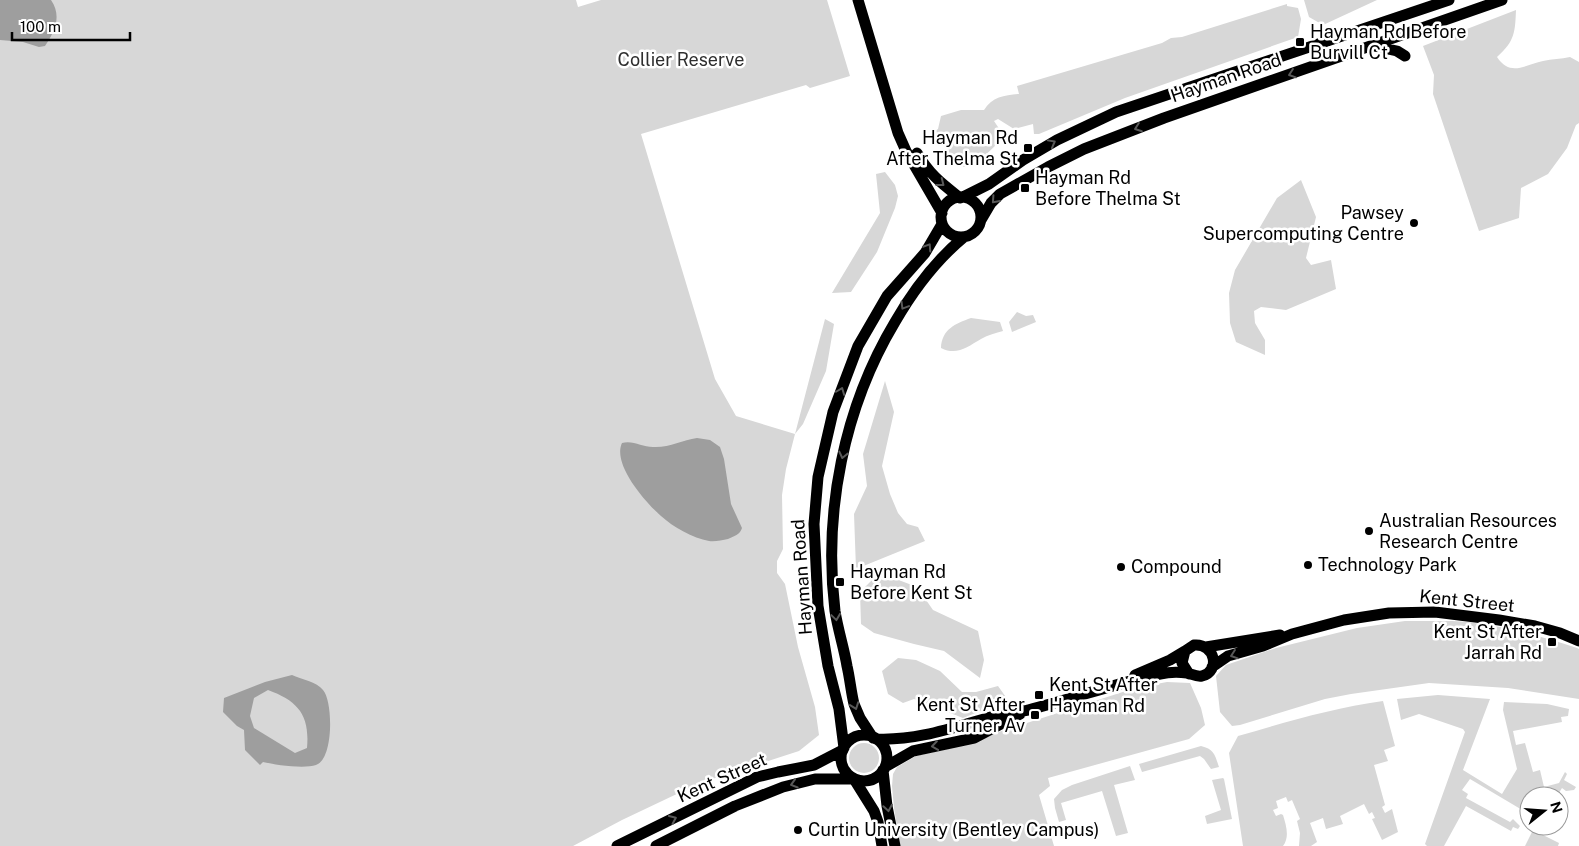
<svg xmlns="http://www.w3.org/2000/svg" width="1579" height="846" font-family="'Public Sans',sans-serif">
  <rect width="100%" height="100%" fill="#fff"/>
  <path fill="#d7d7d7" d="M0,0h576l2,7 23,-7h226l23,76 -40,12 -4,-3 -165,49 74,245 21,37 59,18 30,-115 9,5 -8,47 -23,53 -8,10 -9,35 -4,26 1,54 -6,12v12l8,11 13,63 17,60 4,28 -20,16 -84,27 -34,14 -59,28 -49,26h-573z
    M1304,0h73l-54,25 -14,-8z
    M1287,4v2l11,2 3,11 -3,18 -173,61 -86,36h-5l-1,-10 -19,5 -16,-10 -4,2 6,9 -3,14 -21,20 -12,3 -16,-13c1,-11 -6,-16 -13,-23l3,-2 3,-13 20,-6h23c8,-13 21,-15 35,-16l-2,-8 145,-43 9,-5 11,-1z
    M1516,10c-1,22 -1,31 -19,47 13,20 28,8 46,4 9,-2 18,-2 27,-4l9,5v61l-3,2 -9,23 -19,26 -27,14 -2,30 -40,13 -46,-137 1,-19 -11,-29z
    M885,172l10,13 3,11 -3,12 -18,44 -26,40 -19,1 48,-80 -4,-39z
    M1301,180l15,37 -10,41 5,7 20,-5 5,29 -50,21 -25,-3 -7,4 1,12 10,17v15l-29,-13 -6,-19 -1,-30 6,-23 42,-72z
    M1017,312l9,4 7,-1 3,7 -24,10 -3,-10z
    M971,318l29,4 3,9c-7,2 -15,4 -22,8 -14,8 -24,17 -40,9 1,-19 14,-24 30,-30z
    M885,381l9,31 -12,54 8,28 8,19 9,11 11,3 7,14 -69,28 -2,-55 13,-28 -4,-32z
    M896,579l21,8 16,23 45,21 6,29 -4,18 -36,-27 -30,-7 -40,-11 -13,-9 -1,-32 12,-12z
    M1405,621c15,0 31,0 47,0 42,2 85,14 125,27l2,1v50l-71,-11 -79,-5 -78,11 -26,5 -85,26 -8,1 -12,-14 -4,-36 10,-11 50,-17 81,-20z
    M898,658l18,2 24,11 22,21h14l22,-6 10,14 -45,18 -49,-19 -11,4 -15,-9 -6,-23z
    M1167,682l23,1 11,25 4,17 -16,14 -141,39 2,8 -11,9 15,51h-154l-6,-38 -2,-22 1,-12 4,-7 19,-11 27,-6 192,-62z
    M1438,695l52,4 -27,71 39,24 15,-25 -14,-59 1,-8 43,2 22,5 -1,7 -7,1 1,5 -49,9 3,14 9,-2 8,29 7,-2 4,17 15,-4 6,-11 2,2 -3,6 12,7 -2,3 -8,1 -4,-3 -5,8h-28v18l-59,-35 -8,11 6,4 -2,4 44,24 3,-3 7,7 -2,3 -5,-2 -2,4 -45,-25 -22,40h-17l-2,-2 40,-112 -2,-3 -44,-15 -18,6 -4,-21z
    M1383,701l12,45 -11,4 4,11 -14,4 11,40 -3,2 3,6 7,-4 6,23 -16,8 -10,-21 3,-1 -3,-6 -3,2 -5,-10 -24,12 3,8 -17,5 -3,-11 -13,5 7,19 -6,4h-12l1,-13 -3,-12 3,-2 -8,-19 -4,2 -2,-5 -10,4 2,7 -5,2 3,6 5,-2 2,1c3,10 7,22 0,31h-40l-14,-93 9,-17c48,-14 95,-28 145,-35z
    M849 758a15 15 0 1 1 30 0a15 15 0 1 1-30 0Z
    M1201,746c13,3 14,9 18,21l-8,2 -7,-10 -4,-3 -58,16 -3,-8z
    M1130,766l5,14 -21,5 14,48 -12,3 -14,-45 -41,12 5,17 -7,2 -4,-14 -1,-9 8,-9 10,-5z
    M1223,778l1,1 8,40 -25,5 -2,-8 16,-6 -9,-30z
    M1533,830l26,13 -1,3h-33z"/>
  <path fill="#9e9e9e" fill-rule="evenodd" d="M0,0h51c11,16 4,31 -6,46l-6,1 -16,-5 -23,-2z
    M697,438l13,2 10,7 4,12 7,45 11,24c-2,7 -8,8 -14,11 -6,1 -13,3 -19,2 -16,-3 -36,-14 -48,-25 -16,-14 -49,-52 -39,-73 11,-3 20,4 31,4 16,1 29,-7 44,-9z
    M292,675c9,4 25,7 31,15 10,11 11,69 -7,75 -12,4 -40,0 -53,-3l-3,3 -15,-15 -1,-20 -7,-4 -14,-14 1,-14 41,-16zM268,690c30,11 42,25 39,58l-12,5 -41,-25 -4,-12 4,-18z"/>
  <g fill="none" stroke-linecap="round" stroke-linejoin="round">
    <path stroke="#000" stroke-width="11" d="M858,0l40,133 8,18 36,62
      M1374,46l23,5 8,5
      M917,153c12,21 24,30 43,45
      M963,197l26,-13 34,-24 34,-20 59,-28 333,-112
      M941 217a20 20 0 1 1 40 0a20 20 0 1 1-40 0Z
      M981,220l10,-17 9,-9 48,-27 36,-18 80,-31 338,-118
      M1206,647l74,-12
      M1212,667l16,-11 35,-10 29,-12 52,-14 45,-7 46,-1 64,8 36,6 25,7 19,8
      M1135,675l35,-15 15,-9
      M841 758a23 23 0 1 1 46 0a23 23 0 1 1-46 0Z
      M873,738l-13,-20 -6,-14c-3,-12 -4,-25 -7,-38 -3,-18 -9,-36 -12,-55 -12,-99 9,-204 60,-289 19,-33 40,-61 69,-85
      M876,739c43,2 81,-13 122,-24 10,-2 20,-3 30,-5 45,-11 88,-27 132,-36 9,-2 19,-2 27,-1 5,1 9,4 15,3 19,-5 13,-33 -8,-31l-9,6 -3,12 7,11
      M844,748l-5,-39 -11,-43 -10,-60 -4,-82 4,-47 15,-65 25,-66 29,-50 38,-43 17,-29
      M885,767l28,-16 61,-13 46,-24
      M883,770l4,36 8,40
      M854,779l20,32 4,11 4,24
      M617,846l140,-69 21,-5 36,-7 29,-15
      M656,846l79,-40 48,-19 32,-8h38"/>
  </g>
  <defs><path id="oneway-chevron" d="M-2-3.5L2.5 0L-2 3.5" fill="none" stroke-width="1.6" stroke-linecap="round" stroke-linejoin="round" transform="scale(1.25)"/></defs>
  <g stroke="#595959">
    <use href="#oneway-chevron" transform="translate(1292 74) rotate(161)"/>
    <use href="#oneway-chevron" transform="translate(1138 128) rotate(160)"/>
    <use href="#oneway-chevron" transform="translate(1052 143) rotate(-29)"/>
    <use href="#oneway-chevron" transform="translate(941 183) rotate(38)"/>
    <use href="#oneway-chevron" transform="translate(995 200) rotate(132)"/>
    <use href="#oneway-chevron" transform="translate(928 247) rotate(-57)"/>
    <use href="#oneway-chevron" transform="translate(904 306) rotate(121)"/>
    <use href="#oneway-chevron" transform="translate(841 391) rotate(-69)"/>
    <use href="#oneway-chevron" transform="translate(843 455) rotate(103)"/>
    <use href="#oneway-chevron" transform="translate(836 617) rotate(82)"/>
    <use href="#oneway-chevron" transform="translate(1234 655) rotate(161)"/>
    <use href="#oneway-chevron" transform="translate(855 706) rotate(70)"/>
    <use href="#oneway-chevron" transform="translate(935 746) rotate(172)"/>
    <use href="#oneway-chevron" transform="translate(794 784) rotate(163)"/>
    <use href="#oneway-chevron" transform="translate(888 808) rotate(81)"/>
    <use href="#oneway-chevron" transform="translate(673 819) rotate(-24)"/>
  </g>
  <g fill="#000" stroke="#fff" stroke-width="2">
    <rect x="1295" y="37" width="10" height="10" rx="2.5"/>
    <rect x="1023" y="143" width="10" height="10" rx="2.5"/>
    <rect x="1020" y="183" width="10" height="10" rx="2.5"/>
    <circle cx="1414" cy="223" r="5"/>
    <circle cx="1369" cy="531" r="5"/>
    <circle cx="1308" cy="565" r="5"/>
    <circle cx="1121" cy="567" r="5"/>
    <rect x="835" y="577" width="10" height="10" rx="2.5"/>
    <rect x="1547" y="637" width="10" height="10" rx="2.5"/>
    <rect x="1034" y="690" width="10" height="10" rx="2.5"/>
    <rect x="1030" y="710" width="10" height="10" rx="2.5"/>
    <circle cx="798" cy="830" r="5"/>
  </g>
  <g text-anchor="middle" stroke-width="5" stroke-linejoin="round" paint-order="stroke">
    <g font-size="18" fill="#000" stroke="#fff" text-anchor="start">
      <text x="1310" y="38">Hayman Rd Before<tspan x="1310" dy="21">Burvill Ct</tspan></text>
      <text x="1018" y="144" text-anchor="end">Hayman Rd<tspan x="1018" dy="21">After Thelma St</tspan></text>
      <text x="1035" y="184">Hayman Rd<tspan x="1035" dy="21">Before Thelma St</tspan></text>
      <text x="1404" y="219" text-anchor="end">Pawsey<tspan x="1404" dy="21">Supercomputing Centre</tspan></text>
      <text x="1379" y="527">Australian Resources<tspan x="1379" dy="21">Research Centre</tspan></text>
      <text x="1318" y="571">Technology Park</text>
      <text x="1131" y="573">Compound</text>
      <text x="850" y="578">Hayman Rd<tspan x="850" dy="21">Before Kent St</tspan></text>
      <text x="1542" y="638" text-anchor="end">Kent St After<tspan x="1542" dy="21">Jarrah Rd</tspan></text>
      <text x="1049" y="691">Kent St After<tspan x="1049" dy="21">Hayman Rd</tspan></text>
      <text x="1025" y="711" text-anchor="end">Kent St After<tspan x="1025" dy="21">Turner Av</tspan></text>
      <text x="808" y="836">Curtin University (Bentley Campus)</text>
    </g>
    <g font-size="18" fill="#2e2e2e" stroke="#fff">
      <text x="681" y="66">Collier Reserve</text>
    </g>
    <g font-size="18" fill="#000" stroke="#fff">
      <text transform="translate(1226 78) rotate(-19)" y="6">Hayman Road</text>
      <text transform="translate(802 577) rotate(-94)" y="6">Hayman Road</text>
      <text transform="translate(1467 601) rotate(6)" y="6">Kent Street</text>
      <text transform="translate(722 778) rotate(-24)" y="6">Kent Street</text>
    </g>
  </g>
  <g transform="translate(1544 811) rotate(73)"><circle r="24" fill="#ffffff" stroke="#999999"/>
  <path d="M0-4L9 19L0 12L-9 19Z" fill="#000000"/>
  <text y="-8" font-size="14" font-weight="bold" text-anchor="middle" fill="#000000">N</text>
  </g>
  <path d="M12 32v8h118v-8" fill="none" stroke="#000000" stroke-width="2.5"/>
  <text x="20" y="32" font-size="15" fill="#000000" stroke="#ffffff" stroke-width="4" paint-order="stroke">100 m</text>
</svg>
